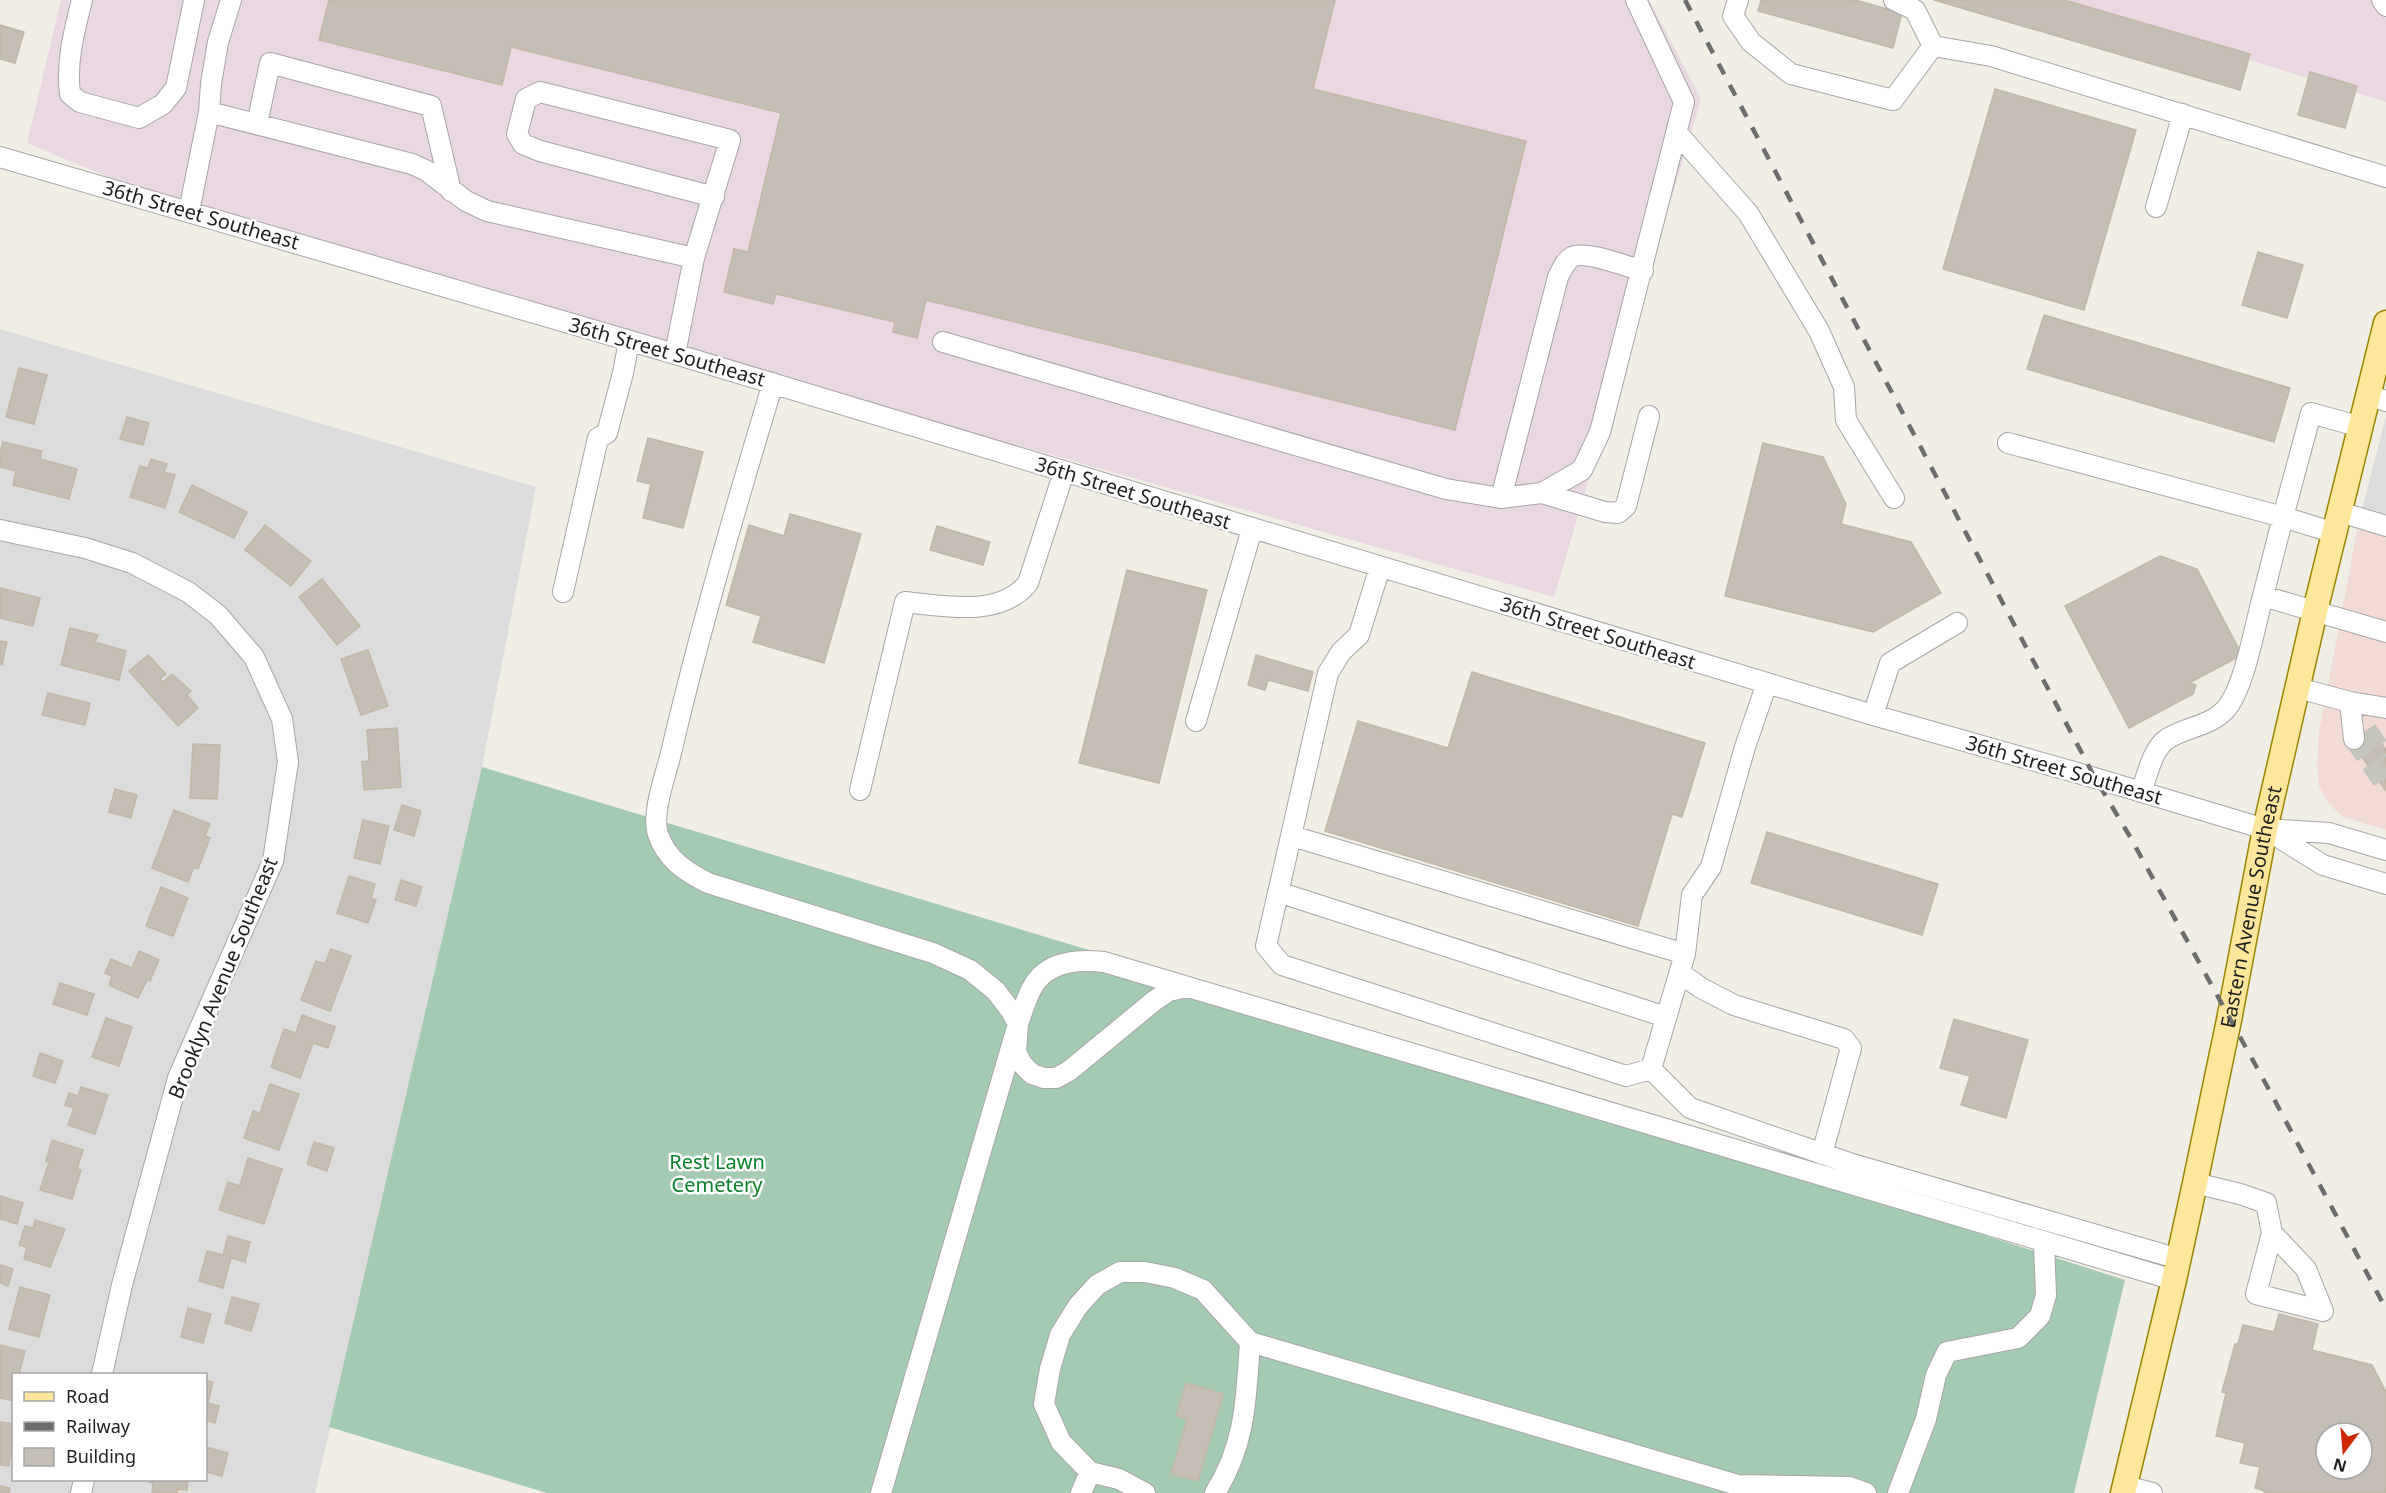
<svg xmlns="http://www.w3.org/2000/svg" width="2386" height="1493" font-family="'Noto Sans',sans-serif">
  <rect width="100%" height="100%" fill="#f0eee5"/>
  <path fill="#dddcdc" fill-rule="evenodd" d="M0,329l536,158 -54,280 -167,726h-315zM14,1374h192v106h-192z
    M2386,416v118l-28,-8z"/>
  <path fill="#f1dbd4" d="M2358,526l28,8v296l-43,-13 -15,-14 -9,-17 -2,-22 2,-32z"/>
  <path fill="#e9d7e2" d="M61,0h1588l52,99 -147,498 -1365,-386 -162,-68z
    M2053,0h333v102z"/>
  <path fill="#a5cab2" d="M482,767l650,196 993,317 -51,213h-1527l-218,-66z"/>
  <path fill="#c5beb4" stroke="#c2b8a7" stroke-width="1.5" fill-rule="evenodd" d="M329,0h1006l-22,89 213,52 -71,289 -529,-130 -9,38 -24,-6 2,-10 -119,-28 -3,10 -49,-12 10,-43 14,3 33,-139 -270,-66 -9,38 -183,-45z
    M1761,0h94l47,13 -9,35 -135,-37z
    M1934,0h130l186,54 -10,36z
    M0,25l24,7 -9,31 -15,-4z
    M2310,72l47,14 -12,42 -47,-13z
    M1995,89l141,41 -52,180 -141,-41z
    M2258,252l45,13 -16,53 -45,-13z
    M2044,315l246,73 -16,54 -247,-73z
    M19,368l28,7 -13,49 -28,-7z
    M127,417l22,6 -6,22 -23,-6z
    M648,438l55,14 -20,76 -40,-10 8,-34 -14,-3z
    M3,442l39,9 -2,8 37,10 -8,30 -56,-14 3,-14 -16,-4v-13z
    M1763,443l60,14 23,47 -5,20 70,18 30,51 -68,39 -148,-36z
    M151,459l16,5 -3,8 11,3 -10,33 -35,-11 10,-31 8,2z
    M192,485l55,27 -13,26 -55,-26z
    M790,514l71,20 -37,129 -71,-21 8,-26 -35,-11 23,-80 35,11z
    M265,525l46,36 -20,25 -46,-36z
    M937,526l53,16 -7,23 -53,-15z
    M2160,556l37,13 45,86 -53,28 7,2 -3,9 -64,34 -64,-122z
    M1127,570l80,20 -48,193 -80,-20z
    M322,579l38,47 -23,19 -38,-48z
    M0,588l40,10 -7,28 -33,-8z
    M70,628l28,7 -3,7 31,9 -7,29 -58,-15z
    M0,641l7,1 -5,23 -2,-1z
    M368,650l20,56 -27,9 -20,-56z
    M148,655l18,19 -6,5 3,3 9,-8 19,17 -4,4 11,13 -20,18 -49,-55z
    M1256,655l57,17 -5,19 -40,-11 -3,10 -17,-5z
    M1472,672l233,71 -23,74 -10,-3 -34,112 -313,-95 33,-110 90,27z
    M48,693l42,10 -5,22 -43,-10z
    M397,728l4,59 -37,3 -2,-28 7,-1 -2,-31z
    M2371,728l15,22v41l-35,-50z
    M193,744l27,1 -3,54 -27,-1z
    M115,789l22,6 -6,23 -22,-6z
    M402,805l19,6 -7,25 -20,-6z
    M174,810l36,14 -5,12 5,2 -12,31 -4,-2 -6,15 -36,-14z
    M363,820l26,6 -9,38 -26,-6z
    M1767,832l171,52 -16,51 -171,-52z
    M349,876l26,8 -4,14 5,2 -8,23 -31,-10z
    M401,880l21,7 -6,19 -21,-6z
    M161,887l27,11 -15,38 -27,-10z
    M331,949l20,7 -21,55 -29,-11 15,-39 9,3z
    M139,951l20,9 -9,21 -3,-1 -9,18 -29,-13 3,-9 -7,-3 6,-14 21,9z
    M60,983l34,11 -7,21 -34,-11z
    M302,1015l33,12 -7,21 -15,-5 -13,35 -29,-11 13,-38 12,4z
    M106,1018l26,9 -13,39 -27,-9z
    M1954,1019l74,21 -22,78 -45,-13 9,-29 -30,-8z
    M40,1053l23,8 -8,22 -22,-7z
    M270,1084l29,10 -20,56 -35,-12 9,-27 7,2z
    M81,1087l27,8 -13,39 -27,-9 6,-17 -9,-3 4,-12 9,3z
    M52,1140l31,10 -6,19 4,1 -9,29 -32,-9 9,-28 -3,-1z
    M314,1142l20,6 -7,23 -20,-7z
    M248,1158l34,11 -18,55 -45,-14 9,-28 12,4z
    M0,1196l23,7 -6,21 -17,-5z
    M35,1220l30,9 -15,38 -26,-8 3,-12 -8,-2 6,-19 8,2z
    M228,1236l22,6 -5,20 -14,-4 -8,30 -24,-7 8,-30 16,4z
    M0,1265l13,4 -5,17 -8,-3z
    M20,1287l30,8 -11,42 -30,-8z
    M232,1297l27,7 -8,27 -26,-8z
    M188,1308l23,6 -8,29 -22,-6z
    M2279,1314l39,10 -6,26 60,15 14,27v101h-122l1,-2 -10,-3 5,-21 -20,-4 5,-20 -29,-7 10,-43 -4,-1 13,-48h3l5,-19 31,7zM2326,1433h36v36h-36z
    M0,1345l25,6 -6,23h-5v27l-14,-3z
    M206,1380l7,2 -5,21 11,3 -4,17 -9,-3v4z
    M1186,1383l37,11 -25,87 -27,-7 16,-55 -11,-3z
    M0,1422l14,2 -5,42 -9,-1z
    M206,1447l22,6 -6,23 -16,-4z
    M149,1480h39l-1,10 -9,-1 -1,4h-25l1,-10 -4,-1z
    M0,1486l10,2 -1,5h-9z"/>
  <g fill="none" stroke-linecap="round" stroke-linejoin="round">
    <path stroke="#c6c5bd" stroke-width="20" stroke-dasharray="20 10" stroke-linecap="butt" d="M2367,730l19,27
      M2354,739l32,47"/>
    <g stroke="#a6a6a6" stroke-width="22">
      <path id="minor" d="M82,0c-8,32 -16,61 -12,94l10,8 59,16 24,-14 13,-16 18,-88
        M1738,0l-5,16 18,26 40,32 102,26 40,-54
        M1894,0l21,10 18,36
        M2382,0l4,6
        M1933,46l58,10 395,121
        M209,112l203,52 15,7 39,30 21,10 207,47 -19,96
        M257,124l13,-61 161,43 20,85
        M1677,133l71,80 71,118 25,56 2,33 48,78
        M0,157l675,197 1198,361 222,63 170,51 64,4 57,17
        M2156,207l27,-93
        M189,211l20,-99 2,-28 7,-42 13,-42
        M694,258l36,-118 -190,-48 -14,7 -9,35 6,10 17,7 174,46
        M943,342l503,147 55,9 41,-5 40,-23 18,-38 84,-330 -48,-102
        M773,383c-37,123 -73,246 -102,370 -5,21 -20,61 -13,81 8,25 28,38 50,49l225,70 37,17 26,21 15,20 7,13 -2,28 6,12 10,10 12,4h12l13,-7 85,-70 15,-10 18,-4
        M2368,395l18,6
        M2008,443l275,74 28,-104 50,14
        M1542,493l63,19 13,1 8,-7 23,-90
        M1501,498l57,-221c4,-7 7,-16 14,-20 13,-7 56,10 71,14
        M2340,512l46,14
        M0,530l85,18 47,15 56,29 30,23 36,42 28,62 6,43 -15,99 -95,217 -56,207 -20,89
        M1380,567l-21,68 -18,17 -13,21 -62,273 16,19 344,111 25,-7 34,-115 7,-59 19,-28 34,-120 22,-64
        M563,592l35,-154 9,-5 16,-60 6,-32
        M2263,596l20,-79 52,16
        M2298,688l52,14 4,37
        M2350,702l36,6
        M1873,715l17,-52 67,-40
        M1196,721l56,-192
        M860,790l45,-188c40,4 95,16 123,-19l36,-111
        M2141,792c6,-15 11,-43 26,-53 19,-12 43,-13 58,-29 19,-20 30,-85 38,-114l123,36
        M2267,830l56,35 63,19
        M1292,836l393,118
        M1278,892l388,125
        M1680,973l21,15 33,17 110,34 7,9 -29,106
        M1651,1069l39,39 159,55 330,96
        M2195,1183l45,11 26,9 6,30 -16,61 67,17 -17,-42 -34,-36
        M1250,1342l488,143 111,2 17,6
        M2125,1486l27,7
        M81,1493l3,-13
        M881,1493l137,-469c4,-11 8,-25 14,-36 14,-27 45,-29 72,-26l1070,318
        M1081,1493l9,-21
        M1145,1493l-26,-14 -29,-7 -29,-30 -17,-38 6,-35 10,-34 18,-29 19,-21 23,-13h25l30,6 28,12 47,52c-4,56 -4,102 -35,151
        M1898,1493l28,-74 10,-44 11,-23 71,-14 22,-22 6,-21 -2,-52"/>
    </g>
    <g stroke="#9a8400" stroke-width="27">
      <g id="major">
        <path id="s1" d="M2123,1493l51,-213 21,-97 34,-163 36,-191 50,-218 71,-288"/>
      </g>
    </g>
    <use href="#minor" stroke="#fff" stroke-width="20"/>
    <use href="#major" stroke="#fee69c" stroke-width="24"/>
    <path stroke="#6d6d6d" stroke-width="4.5" stroke-dasharray="12 12" stroke-linecap="butt" d="M1685,0l410,778 34,57 138,251 119,223"/>
  </g>
  <g text-anchor="middle" stroke-width="5" stroke-linejoin="round" paint-order="stroke">
    <g font-size="20" fill="#1f1f1f" stroke="#fff">
      <text transform="translate(201 215) rotate(16)" y="7">36th Street Southeast</text>
      <text transform="translate(667 352) rotate(16)" y="7">36th Street Southeast</text>
      <text transform="translate(1133 493) rotate(17)" y="7">36th Street Southeast</text>
      <text transform="translate(1598 633) rotate(17)" y="7">36th Street Southeast</text>
      <text transform="translate(2064 770) rotate(16)" y="7">36th Street Southeast</text>
      <text dy="7" stroke="none"><textPath href="#s1" startOffset="600">Eastern Avenue Southeast</textPath></text>
      <text transform="translate(223 978) rotate(-68)" y="7">Brooklyn Avenue Southeast</text>
    </g>
    <g font-size="20" fill="#09812a" stroke="#fff">
      <text x="717" y="1169">Rest Lawn<tspan x="717" dy="23">Cemetery</tspan></text>
    </g>
  </g>
  <rect x="12" y="1373" width="195" height="108" fill="#ffffff" stroke="#a5a5a5" stroke-width="1.5"/>
  <rect x="24" y="1392" width="30" height="9" fill="#fee69c" stroke="#a5a5a5" stroke-width="1.5"/>
  <text x="66" y="1403" font-size="18" fill="#1f1f1f">Road</text>
  <rect x="24" y="1422" width="30" height="9" fill="#6d6d6d" stroke="#a5a5a5" stroke-width="1.5"/>
  <text x="66" y="1433" font-size="18" fill="#1f1f1f">Railway</text>
  <rect x="24" y="1448" width="30" height="18" fill="#c5beb4" stroke="#a5a5a5" stroke-width="1.5"/>
  <text x="66" y="1463" font-size="18" fill="#1f1f1f">Building</text>
  <g transform="translate(2344 1451) rotate(196)"><circle r="28" fill="#ffffff" stroke="#a5a5a5" stroke-width="1.5"/>
  <path d="M0-4.5L10 22L0 15L-10 22Z" fill="#ce2700"/>
  <text y="-9" font-size="16" font-weight="bold" text-anchor="middle" fill="#1f1f1f">N</text>
  </g>
</svg>
